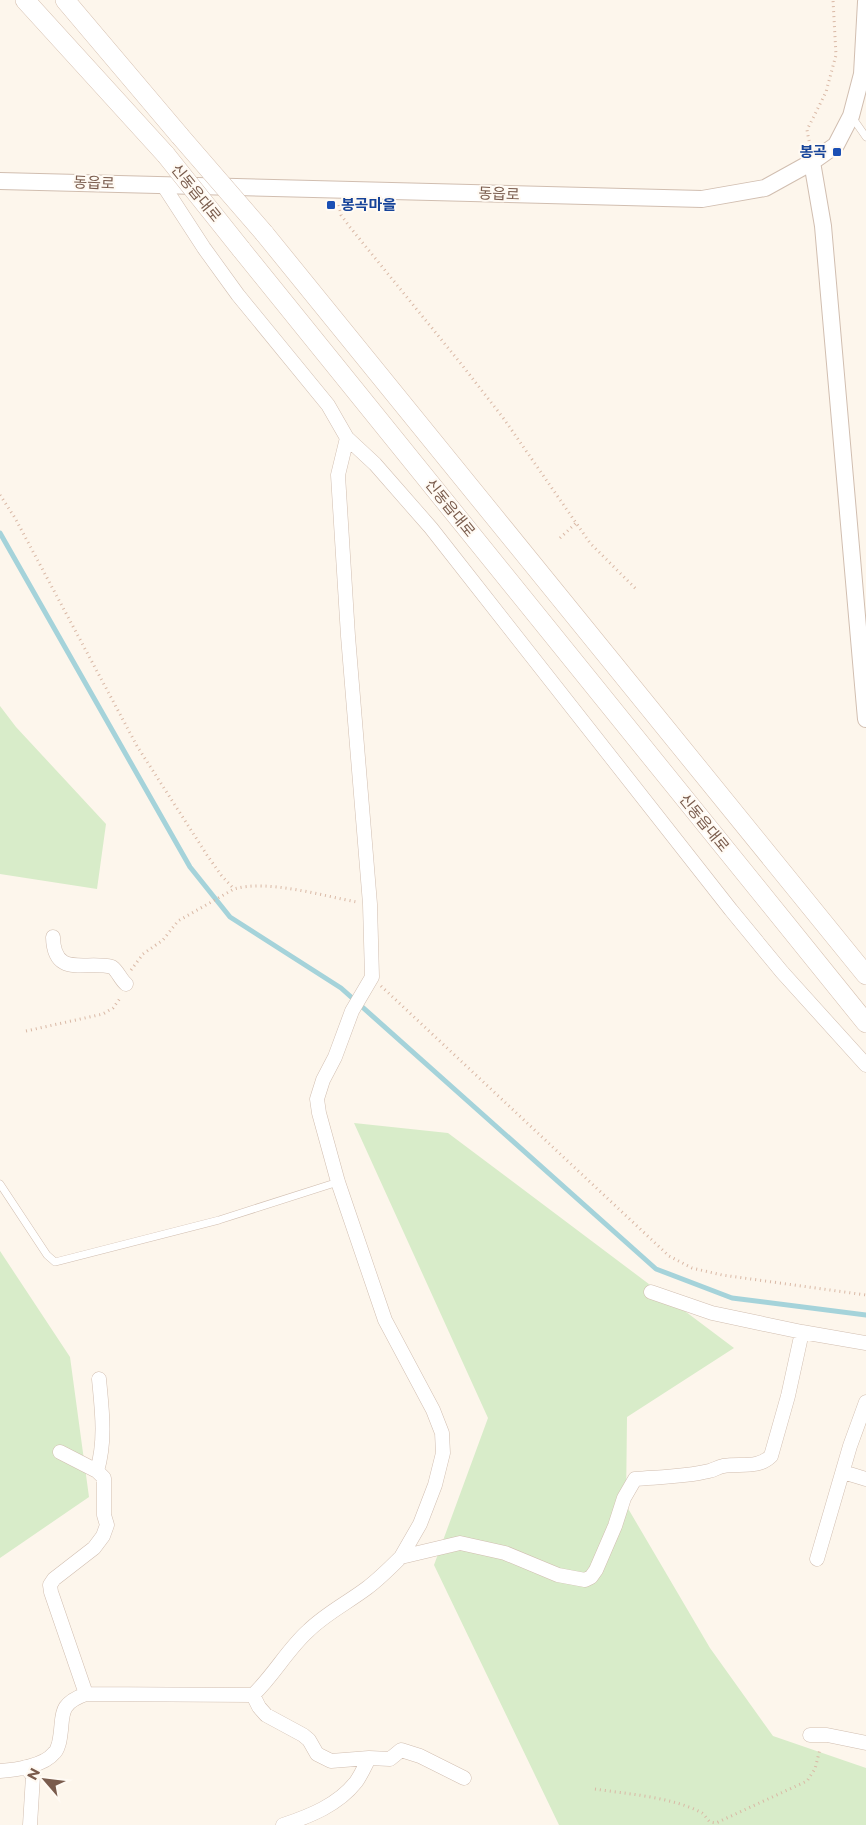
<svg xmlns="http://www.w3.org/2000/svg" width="866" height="1825" font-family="Montserrat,'Noto Sans KR',sans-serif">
  <rect width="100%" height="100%" fill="#fdf6ec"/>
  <path fill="#d8ecc9" d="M0,706l16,21 90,97 -9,65 -97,-15z
    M354,1123l94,10 286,215 -107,69 -1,88 84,143 63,88 93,32v57h-307l-125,-260 54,-147z
    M0,1251l70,106 19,140 -89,61z"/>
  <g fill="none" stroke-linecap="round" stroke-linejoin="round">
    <path stroke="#a5d3da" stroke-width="5" d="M0,533l190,334 40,50 111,71 315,281 76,29 134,17"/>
    <g stroke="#d1beb0" stroke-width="8">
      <path id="service" d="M852,117l14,20
        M0,1184l47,71 8,7 164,-42 119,-38"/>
    </g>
    <g stroke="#d1beb0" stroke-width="15">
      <path id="minor" d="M163,185l41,63 34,47 90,110 19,33
        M53,937c1,42 33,23 59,30 6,4 8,12 14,17
        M651,1292l61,21 90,19 64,11
        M802,1332l-14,64 -17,60c-13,13 -31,7 -48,10 -5,1 -9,4 -14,5 -25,6 -50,6 -74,8l-11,19 -9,28 -19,44 -5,7 -6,3 -27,-5 -53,-22 -45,-10 -59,14 19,-33 15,-39 8,-32 -1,-20 -9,-23 -48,-90 -47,-138 -19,-69 -2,-14 6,-19 12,-23 17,-46 20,-34 -2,-73 -22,-268 -10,-161 9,-37 28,26 56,64 300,382 51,62 84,93
        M60,1452l37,19 7,7v37l3,10 -4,11 -9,12 -40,31 -4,6 1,7 35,102 167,1c21,-20 34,-45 55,-64 17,-17 39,-28 59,-43 12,-9 23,-20 34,-31
        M97,1471c9,-31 5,-61 2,-92
        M843,1472l23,7
        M817,1559l33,-113 16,-44
        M253,1695l6,12 7,8 37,20 6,5 8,14 14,7 38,-3 21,1 11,-9 19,6 44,22
        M810,1735h17l39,8
        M26,1767l7,9 -3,49
        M0,1771c15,-1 44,-5 54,-18 3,-2 4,-7 5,-10 6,-26 -4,-38 27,-49
        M283,1825c27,-9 55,-20 73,-43 5,-7 9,-16 13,-24"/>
    </g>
    <g stroke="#d1beb0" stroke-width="18">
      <path id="tertiary" d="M812,162l11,64 43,493
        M0,181l702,18 63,-11 47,-26 24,-17 15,-29 11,-42 4,-72"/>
    </g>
    <g stroke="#d6c0b0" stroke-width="20">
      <path id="secondary" d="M25,0l141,155
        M65,0l115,136
        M264,233l602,742
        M241,249l625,774"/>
    </g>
    <path stroke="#d9b8a5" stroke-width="3" stroke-dasharray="1 4" stroke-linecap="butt" d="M810,146l-3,-16 19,-38 10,-37 -3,-55
      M339,205l2,10 8,11 113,139 42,54 86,124 47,47
      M0,495l15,23 122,228 70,109 14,20 13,14
      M560,538l16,-15
      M131,970l12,-16 20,-14 15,-19 56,-32c33,-10 89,7 123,13
      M381,986l288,270 23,12 30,7 144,20
      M26,1031l77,-17 10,-6 8,-11
      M595,1789c32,5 78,8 107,24 3,2 5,6 8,9l6,1 91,-42 8,-12 5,-20"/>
    <use href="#service" stroke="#fff" stroke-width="7"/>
    <use href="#minor" stroke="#fff" stroke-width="14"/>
    <use href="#tertiary" stroke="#fff" stroke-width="16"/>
    <use href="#secondary" stroke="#fff" stroke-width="19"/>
    <g stroke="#d6c0b0" stroke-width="20" stroke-linecap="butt">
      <path id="secondary-bridge" d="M180,136l84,97
        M166,155l75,94"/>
    </g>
    <use href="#secondary-bridge" stroke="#fff" stroke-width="19"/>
  </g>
  <g fill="#1a4fb4" stroke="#fffaf3" stroke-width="2">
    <rect x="832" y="147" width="10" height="10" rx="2.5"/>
    <rect x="326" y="200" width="10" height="10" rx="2.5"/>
  </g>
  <g text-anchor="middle" stroke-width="4" stroke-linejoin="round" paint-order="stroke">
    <g font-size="15" font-weight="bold" fill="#164399" stroke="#fffaf3" text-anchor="end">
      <text x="827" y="157">봉곡</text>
      <text x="341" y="210" text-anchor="start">봉곡마을</text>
    </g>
    <g font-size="15" fill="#7a5c4d" stroke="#fffaf3">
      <text transform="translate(94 183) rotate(2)" y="5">동읍로</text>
      <text transform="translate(196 193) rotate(51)" y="5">신동읍대로</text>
      <text transform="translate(499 194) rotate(2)" y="5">동읍로</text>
      <text transform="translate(450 508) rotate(51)" y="5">신동읍대로</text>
      <text transform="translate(704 823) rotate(51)" y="5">신동읍대로</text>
    </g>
  </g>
  <g transform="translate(45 1780) rotate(298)" stroke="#fffaf3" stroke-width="4" paint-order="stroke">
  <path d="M0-4L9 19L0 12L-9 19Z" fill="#7a5c4d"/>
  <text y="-8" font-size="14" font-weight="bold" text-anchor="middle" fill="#7a5c4d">N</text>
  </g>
</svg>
